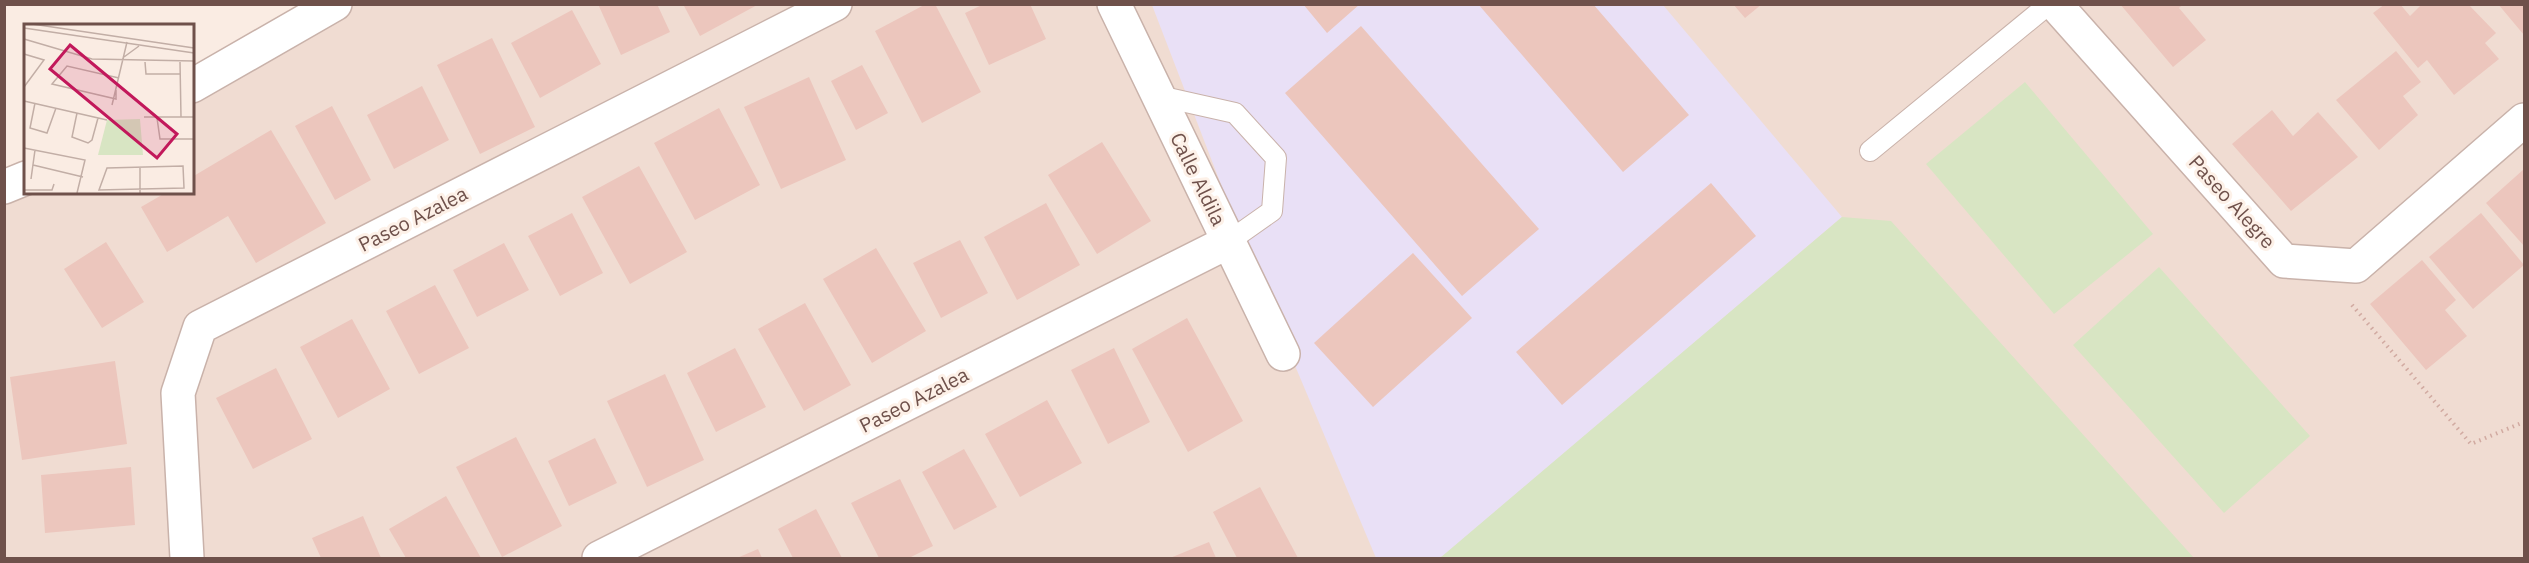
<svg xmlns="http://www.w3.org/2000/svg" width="2529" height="563" font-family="'IBM Plex Sans',sans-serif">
  <rect width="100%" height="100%" fill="#faece3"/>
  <path fill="#f0dcd2" d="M335,5h2189v553h-2519v-371l21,5h166v-106z"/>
  <path fill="#e9e0f6" d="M1152,5h511l179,212 -399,339 -7,2h-60l-131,-311z"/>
  <path fill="#d8e5c3" d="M2025,82l128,152 -99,80 -128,-150z
    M1842,217l49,4 303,337h-754z
    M2159,267l151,169 -86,77 -151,-168z"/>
  <path fill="#ecc6bd" d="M598,4h59l13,28 -49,23z
    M683,4h76l-59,32z
    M926,4h9l46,88 -59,31 -47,-92z
    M984,4h46l16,35 -57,26 -24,-52z
    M1303,4h57l-33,29z
    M1478,4h115l96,111 -66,57z
    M1733,4h29l-17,14z
    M2120,4h63l-4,4 27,32 -33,27z
    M2385,4h15l10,12 12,-12h46l28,29 -11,10 14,16 -45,36 -27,-35 -9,8 -45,-55z
    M2498,4h26v31z
    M572,10l29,54 -61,34 -29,-55z
    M1361,26l178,203 -77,67 -177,-203z
    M492,38l43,89 -55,27 -43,-89z
    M2396,51l25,31 -18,14 15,19 -39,35 -43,-50z
    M862,65l26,48 -32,17 -25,-49z
    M809,77l37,83 -65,29 -37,-82z
    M422,86l27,54 -55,29 -27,-54z
    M332,106l39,74 -36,20 -40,-74z
    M719,108l41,77 -65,35 -41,-77z
    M2272,110l21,26 25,-24 40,45 -67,54 -59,-67z
    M271,130l55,93 -70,40 -28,-47 -61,36 -26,-45 26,-15h25v-15z
    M1102,142l49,79 -54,33 -49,-79z
    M639,166l48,86 -57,32 -48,-87z
    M2524,169v77l-38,-43z
    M1711,183l45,53 -194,169 -46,-53z
    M1046,203l34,62 -63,35 -33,-63z
    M572,213l31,60 -43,23 -32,-60z
    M2481,213l43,52 -51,44 -44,-52z
    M960,240l28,53 -47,25 -28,-55z
    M106,242l38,60 -42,26 -38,-59z
    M504,243l25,47 -52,27 -24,-47z
    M876,248l50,83 -54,32 -49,-84z
    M1413,253l59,65 -99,89 -59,-64z
    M2422,260l34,40 -11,10 22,26 -41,34 -56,-66z
    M435,285l34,63 -50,26 -33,-63z
    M805,303l46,82 -47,26 -46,-82z
    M1187,318l56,103 -55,31 -56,-103z
    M352,319l38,70 -52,29 -38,-71z
    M735,348l31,59 -50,25 -29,-59z
    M1114,348l36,74 -42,22 -37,-74z
    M115,361l12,83 -105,16 -12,-83z
    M276,368l36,71 -59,30 -37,-71z
    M665,374l39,86 -57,27 -40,-86z
    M1047,400l35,63 -62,34 -35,-63z
    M516,437l46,89 -60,31 -46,-90z
    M595,438l22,45 -48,23 -21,-45z
    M964,449l33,58 -43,23 -32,-58z
    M131,467l4,58 -90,8 -4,-58z
    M900,479l33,67 -24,12h-30l-28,-55z
    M1260,487l38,71h-61l-24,-46z
    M446,496l35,62h-75l-17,-29z
    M816,509l26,49h-49l-15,-29z
    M363,516l18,42h-60l-9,-20z
    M1209,542l7,16h-46z
    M758,549l4,9h-25z"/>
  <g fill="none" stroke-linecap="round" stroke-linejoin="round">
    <g stroke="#c9b2aa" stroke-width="22">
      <path id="service" d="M1159,96l76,17 41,45 -4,53 -44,31
        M1870,151l179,-147"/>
    </g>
    <g stroke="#c9b2aa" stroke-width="36">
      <path id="minor" d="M1114,4l169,350
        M2055,4l229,257 72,5 168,-146
        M192,86l143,-82
        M4,187l22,-9
        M187,558l-9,-165 22,-66 635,-323
        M599,558l629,-316"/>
    </g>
    <path stroke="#d1aaa1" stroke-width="4" stroke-dasharray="1.5 4.5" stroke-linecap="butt" d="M2352,305l119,139 53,-22"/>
    <use href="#service" stroke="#fff" stroke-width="20"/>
    <use href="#minor" stroke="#fff" stroke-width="33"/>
  </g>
  <g text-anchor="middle" stroke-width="6" stroke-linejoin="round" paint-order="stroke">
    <g font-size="20" fill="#6f514b" stroke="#fdf1e8">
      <text transform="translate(1198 179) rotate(64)" y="7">Calle Aldila</text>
      <text transform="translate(2232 202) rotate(48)" y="7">Paseo Alegre</text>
      <text transform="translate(413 219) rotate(-27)" y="7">Paseo Azalea</text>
      <text transform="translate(914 400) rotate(-27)" y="7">Paseo Azalea</text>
    </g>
  </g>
  <g transform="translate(24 24)">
    <rect width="170" height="170" fill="#faece3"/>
    <path d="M116,95l3,36h-45l9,-35z" fill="#d8e5c3"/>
    <path fill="none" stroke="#c2aea6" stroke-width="1.5" d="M8,0l162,24M0,4l170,25M0,15l68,20 102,2M0,30l20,6 -20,27M100,33l15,-11M121,38l1,12h34M156,38l1,55M92,66v9l-64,-15 15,-18 52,12M0,77l83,19M11,79l-5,25 17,5 9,-25M88,81l15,-63M53,89l-5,24 16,6 4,-3 6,-22M120,93h50M133,94l3,21h34M0,124l61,12 -8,33M9,141l50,12M159,142l1,22 -85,2 8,-22zM116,143v26M7,155l4,-29M0,166h28l2,-6"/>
    <path fill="#c2185b" fill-opacity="0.15" stroke="#c2185b" stroke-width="3" d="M46,21l107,89 -20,24 -107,-89z"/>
    <rect width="170" height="170" fill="none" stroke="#6f514b" stroke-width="3"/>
  </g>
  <rect width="2529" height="563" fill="none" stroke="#6f514b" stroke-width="12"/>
</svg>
